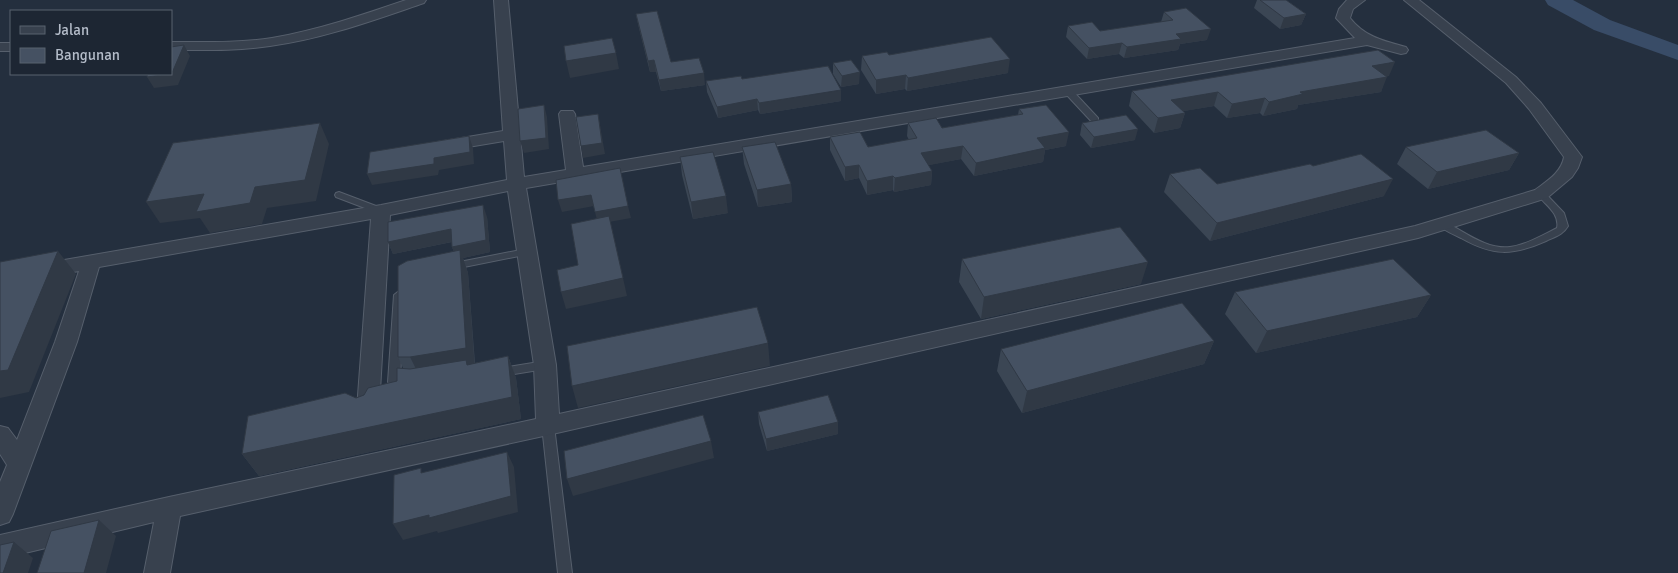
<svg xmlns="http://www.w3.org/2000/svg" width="1678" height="573" font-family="Signika,sans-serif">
  <rect width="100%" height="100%" fill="#242f3e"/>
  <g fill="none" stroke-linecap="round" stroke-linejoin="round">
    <path fill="#394c67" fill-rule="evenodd" d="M1545,0h28l37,20 68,25v15l-84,-30 -46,-25z"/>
    <g stroke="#565f6c" stroke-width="2">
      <path id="lane" d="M1064,88h6l28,30v4h-6l-28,-30z
        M1541,191l3,1 20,21 4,13c-5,9 -14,11 -22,15 -34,15 -53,15 -85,-3 -8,-4 -18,-8 -24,-14l5,-3 3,1c20,10 42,28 65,25 16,-2 33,-12 47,-19 3,-15 -12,-23 -20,-34z
        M339,192l45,17 2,2 -5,3 -3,-1 -42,-16 -1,-2 1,-2z
        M526,249l5,3 -2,2 -75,15 -5,-3 5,-3z
        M399,291l5,4 -4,86 10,2 2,3 -2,3 -4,1 -14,-2 -4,-6 6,-87z
        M545,361l4,1 1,3 -1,3 -4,1 -43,7 -4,-1 -1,-3 1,-3 4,-1z
        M548,421l4,2 2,3 18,147h-14l-16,-147 2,-3z"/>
    </g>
    <g stroke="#565f6c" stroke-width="2">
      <path id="street" d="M406,0h20l-2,3c-50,17 -101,36 -154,43 -33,5 -66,4 -99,4v-8c34,0 68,1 101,-4 46,-8 90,-23 134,-38z
        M494,0h14l16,177 42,-7 -7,-56 2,-3h12l2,3 8,53 772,-129 -19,-20 3,-9 8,-9h18l-12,9 -3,9c15,19 34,23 56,29l2,3 -2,3 -5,1 -34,-9 -841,143 30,177 3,49 856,-188 120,-36c12,-9 26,-17 29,-33l-35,-48 -23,-26 -102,-83h15l97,77 25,26 41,54 -4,11 -6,9 -25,21 -129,40 -870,197 -368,81 -10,57h-26l10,-51 -154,37v-24l169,-38 367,-78 -2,-54 -26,-174 -118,24 -11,194 -3,6 -8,3 -8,-3 -3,-6 14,-190 -272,48 -22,75 -64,172 -4,8 -9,3v-43l7,-17 -7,-11v-28l8,2 9,12 38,-98 24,-71 -57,10 -22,9v-15l18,-7 363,-63 126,-25 -3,-39 -60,10 -6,-1 -2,-4 2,-4 6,-1 59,-10z
        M0,43h11v8h-11z"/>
    </g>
    <use href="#lane" fill="#38414e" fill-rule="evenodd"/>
    <use href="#street" fill="#38414e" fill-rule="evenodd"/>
  </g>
  <path fill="#3b4654" d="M1257,0h29l20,14 -5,11 -21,4 -26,-21z
    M1164,12l43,28 -27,4 -2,6 -54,8 -5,-4 -32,5 -21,-22 2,-11 32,5 61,-9z
    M636,14l35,48 34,23 -44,6 -5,-19h-6l-12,-48z
    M889,55l119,18 -101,18 -2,-2 -29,5 -15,-24 1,-14z
    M833,63l26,21 -18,3 -8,-13z
    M1386,76l-5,16 -83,13 -1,4 -34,7 -3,-3 -33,5 -13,-12 -31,5 2,2 -5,15 -26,5 -25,-27 3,-15 257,-15z
    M742,79l99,22 -81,13 -2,-4 -40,8 -11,-26 -1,-11z
    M1019,109l47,37 -21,4 -2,12 -69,14 -13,-17 -33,6 4,6 -1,14 -37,7 -1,-2 -26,5 -8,-17 -14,3 -15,-31v-13l38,10 41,-7 -2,-4 1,-13 34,5 76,-13z
    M1082,123l53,17 -44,8 -11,-13z
    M742,147l49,37 1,18 -34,5 -14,-43z
    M1406,147l113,6 -10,17 -81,19 -31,-25z
    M680,157l48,56 -35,6 -11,-44z
    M1170,174l47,10 167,12 -174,45 -46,-49z
    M487,217l3,35 -27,6 5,15 7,90 33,-7 8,22 5,41 -262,57 -17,-22 114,-56 41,-17 6,-13 -5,-11 56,-105 -2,-5v-5l-59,12 -5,-12z
    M962,259l179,25 -160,35 -22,-37z
    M1235,292l196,3 -14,22 -161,36 -31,-39z
    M1214,341l-10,23 -182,49 -25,-42 4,-22z
    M758,412l80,22 -71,17 -8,-27z"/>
  <path fill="#303945" d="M1306,14l-5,11 -21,4 4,-11z
    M1211,29l-4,11 -27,4 -2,6 -54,8 3,-11 49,-13z
    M1122,43l-3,11 -32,5 2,-11z
    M184,45l6,11 -12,29 -24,3 -7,-11z
    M616,53l3,16 -49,9 -4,-17z
    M1010,59l-2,14 -101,18 1,-13z
    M654,60l2,12h-6l-2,-11z
    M1395,62l-6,14 -24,4 7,-14z
    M860,72l-1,12 -18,3 1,-11z
    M704,73l1,12 -44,6 -2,-11z
    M906,75l-1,14 -29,5v-14z
    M1387,77l-6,15 -83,13 -1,4 -34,7 6,-14 31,-10z
    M841,90v11l-81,13 -1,-11z
    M1218,92l-4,14 -47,8 4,-14z
    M1265,98l-5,15 -33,5 5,-14z
    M757,99l1,11 -40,8 -1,-11z
    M544,105l3,12 2,32 -25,4 -4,-12z
    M1185,113l-5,15 -26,5 4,-15z
    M598,114l7,40 -22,4 -2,-12z
    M320,123l9,21 -13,57 -49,7 -5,16 -52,9 -10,-15 -40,5 -14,-21z
    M1138,129l-3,11 -44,8 3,-11z
    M1069,132l-3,14 -21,4 -2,12 -69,14 2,-13 61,-25z
    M469,136l4,12 1,16 -35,6 -1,5 -66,10 -5,-11 67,-16z
    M963,146l-2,13 -41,8 1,-14z
    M1519,153l-10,17 -81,19 9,-17z
    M859,165v13l-14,3v-14z
    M932,171l-1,14 -37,7 1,-14z
    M893,176v14l-26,5v-14z
    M1393,179l-9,17 -174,45 7,-18z
    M791,184l1,18 -34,5 -1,-17z
    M591,195l3,11 -32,6 -4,-12z
    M726,196l2,17 -35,6 -2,-17z
    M483,205l4,12 3,35 -27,6 5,15 7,97 -54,9 -11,-22 47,-98 -5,-12z
    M628,206l3,12 -33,6 -3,-12z
    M451,229l5,12 -63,13 -5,-12z
    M58,251l18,23 -47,118 -29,6v-27z
    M1148,262l-7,22 -160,35 3,-22z
    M623,278l4,18 -61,13 -5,-17z
    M1431,295l-14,22 -161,36 11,-22z
    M1214,341l-10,23 -182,49 5,-22z
    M768,343l2,23 -192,42 -6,-22z
    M508,356l8,22 5,41 -262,57 -17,-22z
    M838,422v12l-71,17 -1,-12z
    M711,441l3,17 -141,38 -6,-17z
    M507,452l7,15 4,45 -80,21 -1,-2 -34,9 -10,-16z
    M99,520l17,16 -10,37h-22z
    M14,542l19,16 -5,15h-25z"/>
  <path fill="#455162" stroke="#303945" d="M1260,0h26l20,14 -22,4z
    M1186,8l25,21 -35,5 5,5 -54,8 -5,-4 -33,5 -21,-22 24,-4 8,9 73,-11 -9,-8z
    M657,11l14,51 28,-4 5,15 -45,7 -5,-20 -6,1 -12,-47z
    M991,37l19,22 -102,19 -2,-3 -30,5 -14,-24 25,-4 2,3z
    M612,38l4,15 -50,8 -2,-15z
    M184,45l-12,28h-1v-26z
    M1378,50l17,12 -23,4 15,11 -87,15 3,2 -34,8 -4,-4 -33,6 -14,-12 -47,8 14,13 -27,5 -26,-27z
    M851,60l9,12 -18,4 -9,-13z
    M828,66l13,24 -82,13 -2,-4 -40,8 -11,-26 35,-5 1,3z
    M148,74h21l-22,3z
    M544,105l2,33 -26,3 -2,-32z
    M1046,105l23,27 -32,6 8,10 -69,15 -13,-17 -42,7 11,18 -37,7 -2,-2 -26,5 -8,-16 -14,2 -15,-30 30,-5 8,15 49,-9 -9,-15 28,-5 6,10 81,-14 -4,-5z
    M598,114l4,29 -21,3 -5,-29z
    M1126,115l12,14 -44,8 -12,-14z
    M320,123l-15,57 -50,7 -5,16 -54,9 8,-18 -58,8 27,-59z
    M1486,130l33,23 -82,19 -31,-25z
    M469,136l1,16 -36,6v6l-67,10 3,-22z
    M775,142l16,42 -34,6 -15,-43z
    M713,152l13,44 -35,6 -11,-45z
    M1361,154l32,25 -176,44 -47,-49 30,-6 17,16 93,-20 3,2z
    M620,168l8,38 -33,6 -4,-17 -33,5 -2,-20z
    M483,205l3,35 -34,7 -1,-18 -63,13v-20z
    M609,216l14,62 -62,14 -4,-22 21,-5 -7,-41z
    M1120,227l28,35 -164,35 -22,-38z
    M460,250l6,98 -56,9h-12v-91l9,-5z
    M58,251l-50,119 -8,1v-109z
    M1393,259l38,36 -164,36 -32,-39z
    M1182,303l32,38 -187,50 -26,-42z
    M757,307l11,36 -196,43 -5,-40z
    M508,356l4,41 -270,57 6,-38 97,-23 11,5 8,-3 4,-7 29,-7v-13l13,1 56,-9 1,5z
    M828,395l10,27 -72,17 -8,-27z
    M703,415l8,26 -144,38 -3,-28z
    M507,452l4,44 -82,22v-3l-36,9 1,-49 27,-7v5z
    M99,520l-15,53h-47l14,-42z
    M14,542l-11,31h-3v-28z"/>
  <rect x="10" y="10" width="162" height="65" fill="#1d2633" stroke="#59626f"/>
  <rect x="20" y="26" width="25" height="8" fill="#38414e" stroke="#59626f"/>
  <text x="55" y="35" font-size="15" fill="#b4bcc9">Jalan</text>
  <rect x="20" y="48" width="25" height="15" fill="#455162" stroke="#59626f"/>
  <text x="55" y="60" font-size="15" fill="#b4bcc9">Bangunan</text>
</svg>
